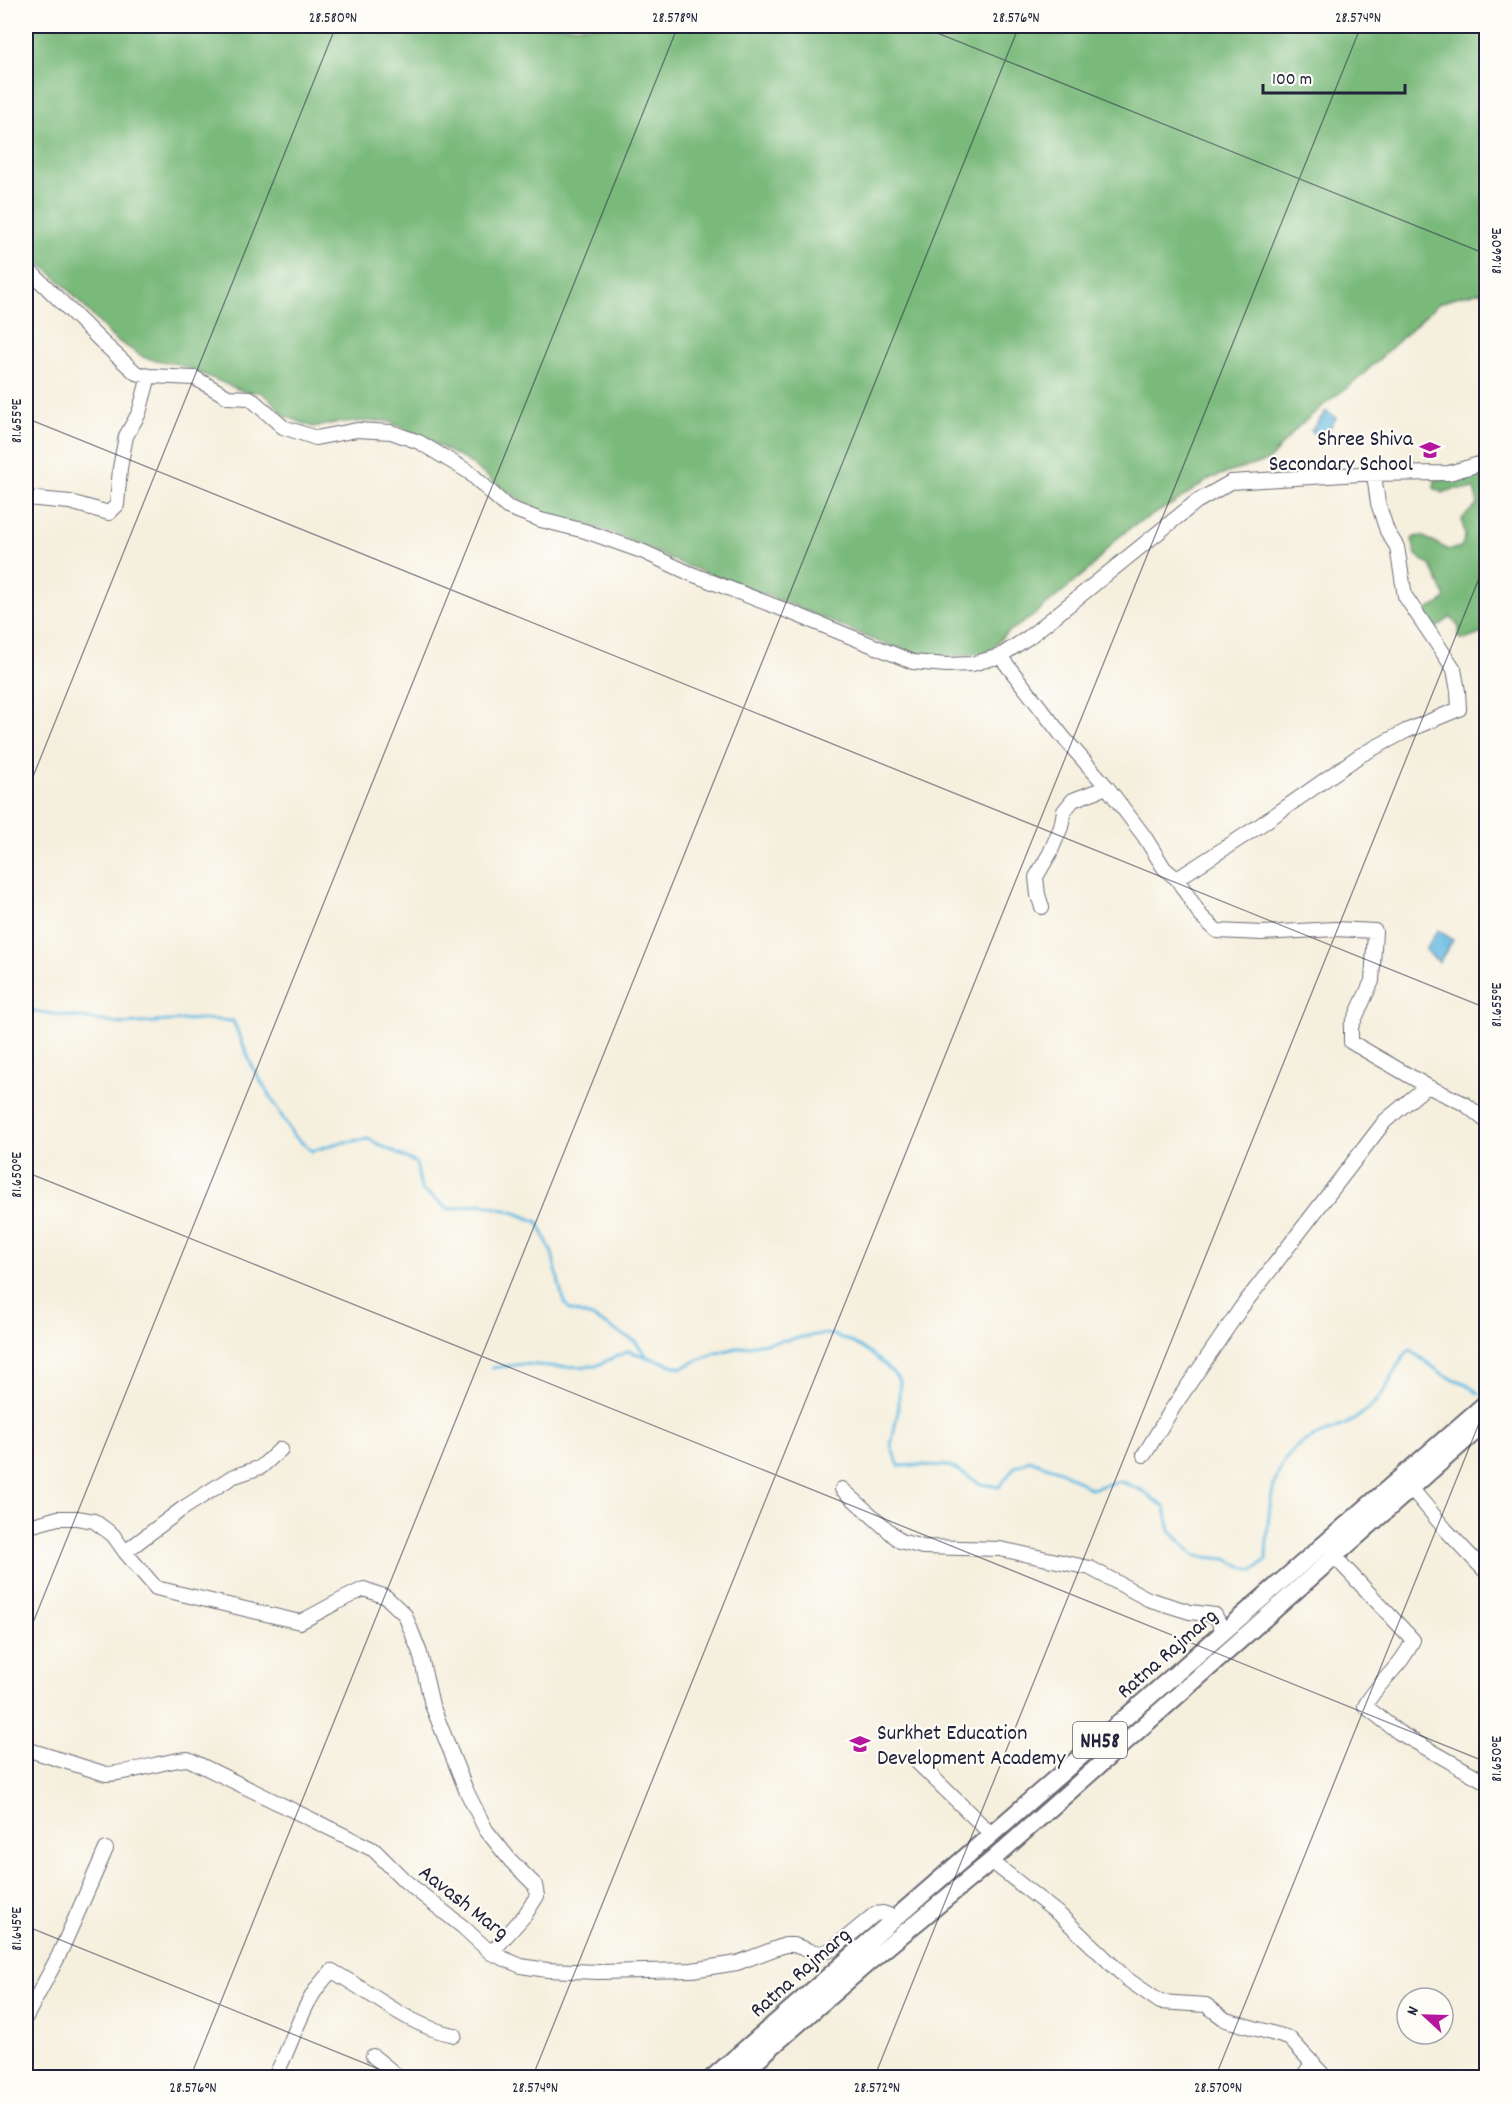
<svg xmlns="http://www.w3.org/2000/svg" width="1512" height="2103" font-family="Dekko,sans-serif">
  <rect width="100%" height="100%" fill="#fdfcf7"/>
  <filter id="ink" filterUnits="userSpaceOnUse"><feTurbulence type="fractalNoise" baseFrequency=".0167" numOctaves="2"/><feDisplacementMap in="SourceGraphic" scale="12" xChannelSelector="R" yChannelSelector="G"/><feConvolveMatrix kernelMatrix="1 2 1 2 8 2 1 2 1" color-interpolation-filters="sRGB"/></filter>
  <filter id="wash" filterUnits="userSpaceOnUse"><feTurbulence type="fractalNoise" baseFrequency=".008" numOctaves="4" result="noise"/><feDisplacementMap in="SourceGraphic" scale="24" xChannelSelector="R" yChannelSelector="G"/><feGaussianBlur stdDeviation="1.35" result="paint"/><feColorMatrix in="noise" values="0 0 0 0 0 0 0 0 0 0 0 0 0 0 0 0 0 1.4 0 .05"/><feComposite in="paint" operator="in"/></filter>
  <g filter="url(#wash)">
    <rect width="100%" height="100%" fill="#f5efdd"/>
    <path fill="#79b97a" stroke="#4e6e5a" stroke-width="1.5" d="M26,26h1460v265l-27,5 -21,8 -82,77 -31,23 -28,24 -28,32 -58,18 -37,25 -40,22 -21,17 -22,26 -59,49 -27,17 -16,18 -45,5 -32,-5 -33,-10 -87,-37 -110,-41 -69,-31 -71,-19 -43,-28 -32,-25 -51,-27 -29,-13 -45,1 -29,5 -28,-11 -15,-17 -10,-7h-15l-67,-28 -33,-6 -32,-20 -47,-51 -40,-37z
      M1486,471v161l-22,8 -6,-2 1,-11 -8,-10 -17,13 -11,-18 18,-9 5,-5 -15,-32 -15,-11 -4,-16 2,-2 8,-1 27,14 12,-3 4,-10 -3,-18 16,-16 -4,-14h-20l-12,4 -8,-5 1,-8z"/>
    <path fill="#65bae1" stroke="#446e8e" stroke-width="1.5" d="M1326,411l10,7 -14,21 -11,-8z
      M1438,930l15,10 -14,22 -14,-12z"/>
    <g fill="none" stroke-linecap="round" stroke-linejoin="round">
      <path stroke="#65bae1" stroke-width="3" d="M26,1010l97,14 78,-5 32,2 20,47 40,67 19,16 26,-8 30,-4 48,24 5,26 28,20 33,-5 34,9 22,9 14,31 11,47 7,10 22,7 44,25 12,16
        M492,1368l32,-4 36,3 36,-1 32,-15 54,17c38,-21 68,-22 110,-29 12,-2 29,-7 41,-4 26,7 50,26 67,46l-2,30 -7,35 8,20 19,-1 32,1 31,18 18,3 16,-20 14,-7 34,12 28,17 29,-8 23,10 22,17 5,23 25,25 31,3 27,12 13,-11c2,-38 1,-100 41,-120 19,-10 40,-12 57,-28 6,-4 12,-10 17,-16 11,-15 14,-33 29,-46l34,25 23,9 12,10"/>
    </g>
  </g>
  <g filter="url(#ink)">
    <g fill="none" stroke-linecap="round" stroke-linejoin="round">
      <g stroke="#6c6a74" stroke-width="16">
        <path id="minor" d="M26,267l77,76 33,30 13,3 46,2 33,19 22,1 33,29 33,11 41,-8 34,2 28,10 50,30 38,35 34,13 44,11 59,21 45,21 101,39 123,50 33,3 26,-1 28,-8 29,-19 167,-135 35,-20 129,-8 89,-1 37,-11
          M26,498l44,4 39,11 8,-8 3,-37 6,-32 13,-23 10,-37
          M1000,656l63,81 44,50 37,49 20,32 13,11 24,37 16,15 45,2 73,-4 40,2 -3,50 -21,46v15l76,44 38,18 21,17
          M1177,879l82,-53 100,-70 47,-25 53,-22 -1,-18 -4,-22 -49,-73 -8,-49 -10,-16 -9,-28 -4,-28
          M1042,907l-4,-12 -2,-18 14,-24 11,-26 3,-16 9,-11 34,-13
          M1144,1455l30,-49 67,-98 144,-187 42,-35
          M1411,1488l35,42 40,42
          M842,1489l58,52 23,6 77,2 90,19 58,31 42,13 25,3 9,17
          M26,1527l32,-9h19l17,3 19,14 12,17 31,36 144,34c22,-11 41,-23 64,-33l22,8 19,18 15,38 12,52 34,85 20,40 24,30 25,25 2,11 -12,19 -34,38
          M125,1552l57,-43 50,-32 29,-10 20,-18
          M1334,1556l79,84c-11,27 -35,41 -48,66l33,26 88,50
          M26,1749l80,25c28,-1 54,-13 82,-15l186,91 31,31 58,46 28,26 30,13 26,4 51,2 94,-2 45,-7 48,-18h9l16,6 11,2 12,-4 42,-35 8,-1 11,4
          M916,1761l75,73
          M991,1861l70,55 66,63 33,23 46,3 20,15 63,18 37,40
          M26,2017l32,-60 48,-108
          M373,2056l27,22
          M274,2078c20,-35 27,-79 58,-107 41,22 76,55 122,64
          M1302,2078l11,-16"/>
      </g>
      <g stroke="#6c6a74" stroke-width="20">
        <path id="major" d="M712,2078l774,-675
          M736,2078l133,-116 122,-101 495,-439"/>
      </g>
      <use href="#minor" stroke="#fff" stroke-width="14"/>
      <use href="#major" stroke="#fff" stroke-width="16"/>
    </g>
  </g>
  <path fill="none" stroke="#22223b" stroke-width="1.5" stroke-opacity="0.45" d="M920,26l566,228M26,418l1460,590M26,794l310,-768M26,1172l1460,590M26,1640l652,-1614M26,1926l375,152M190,2078l829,-2052M532,2078l829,-2052M874,2078l612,-1517M1215,2078l271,-672"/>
  <defs>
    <g id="school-bare" transform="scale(1.62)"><path d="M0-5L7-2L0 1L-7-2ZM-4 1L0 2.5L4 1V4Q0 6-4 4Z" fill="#b5179e" stroke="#fdfcf7" stroke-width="2.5" paint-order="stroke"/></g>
  </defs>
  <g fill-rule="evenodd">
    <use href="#school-bare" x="1430" y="450"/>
    <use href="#school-bare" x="860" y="1744"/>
  </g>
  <g text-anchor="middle" stroke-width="4.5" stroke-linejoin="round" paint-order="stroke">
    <rect fill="#fdfcf7" stroke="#646373" stroke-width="1.5" x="1073" y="1722" width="54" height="36" rx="4.5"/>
    <g font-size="21" font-weight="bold" fill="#22223b">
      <text x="1100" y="1747">NH58</text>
    </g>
    <g font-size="22" fill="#22223b" stroke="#fdfcf7" text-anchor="end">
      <text x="1413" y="445">Shree Shiva<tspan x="1413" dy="25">Secondary School</tspan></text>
      <text x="877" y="1739" text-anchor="start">Surkhet Education<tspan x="877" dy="25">Development Academy</tspan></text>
    </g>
    <g font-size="22" fill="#22223b" stroke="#fdfcf7">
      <text transform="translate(1166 1652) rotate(-41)" y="8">Ratna Rajmarg</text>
      <text transform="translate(465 1901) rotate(38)" y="8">Aavash Marg</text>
      <text transform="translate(799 1971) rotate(-41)" y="8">Ratna Rajmarg</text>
    </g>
  </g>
  <rect width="1512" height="2103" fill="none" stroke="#fdfcf7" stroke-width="66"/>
  <g transform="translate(1425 2016) rotate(292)"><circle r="28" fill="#fdfcf7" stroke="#a5a5ac" stroke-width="1.5"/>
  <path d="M0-4.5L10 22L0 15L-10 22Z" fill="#b5179e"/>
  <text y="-9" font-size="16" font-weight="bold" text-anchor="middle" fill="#22223b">N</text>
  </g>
  <path d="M1263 84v9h142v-9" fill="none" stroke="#22223b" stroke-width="3"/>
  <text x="1272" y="84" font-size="18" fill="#22223b" stroke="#fdfcf7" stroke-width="4.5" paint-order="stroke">100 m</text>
  <rect x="33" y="33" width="1446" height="2037" fill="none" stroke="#22223b" stroke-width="2"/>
  <g font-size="15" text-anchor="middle" fill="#22223b">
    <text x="333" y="22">28.580°N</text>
    <text x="675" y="22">28.578°N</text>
    <text x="1016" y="22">28.576°N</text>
    <text x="1358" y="22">28.574°N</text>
    <text transform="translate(1496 251) rotate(-90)" y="5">81.660°E</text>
    <text transform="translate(16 421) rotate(-90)" y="5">81.655°E</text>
    <text transform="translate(1496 1005) rotate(-90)" y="5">81.655°E</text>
    <text transform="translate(16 1175) rotate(-90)" y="5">81.650°E</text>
    <text transform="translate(1496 1759) rotate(-90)" y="5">81.650°E</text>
    <text transform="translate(16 1929) rotate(-90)" y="5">81.645°E</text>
    <text x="193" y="2092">28.576°N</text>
    <text x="535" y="2092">28.574°N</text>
    <text x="877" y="2092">28.572°N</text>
    <text x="1218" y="2092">28.570°N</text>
  </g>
</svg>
